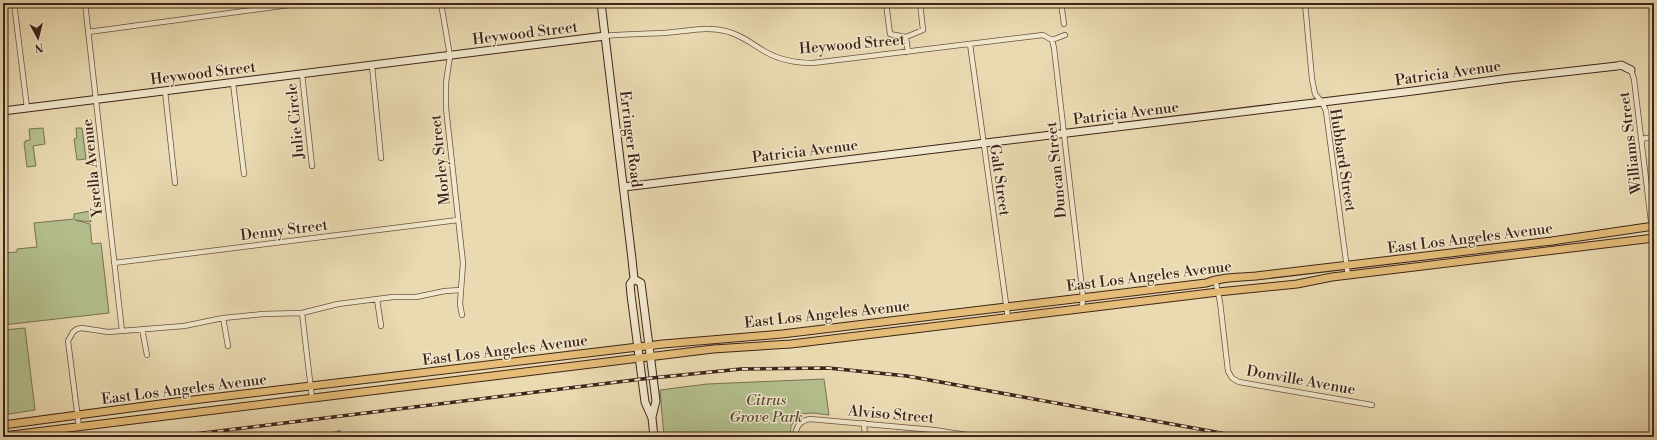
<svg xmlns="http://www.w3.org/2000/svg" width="1657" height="440" font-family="'Libre Bodoni',serif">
  <rect width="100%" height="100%" fill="#eadab1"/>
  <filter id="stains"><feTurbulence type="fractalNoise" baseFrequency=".005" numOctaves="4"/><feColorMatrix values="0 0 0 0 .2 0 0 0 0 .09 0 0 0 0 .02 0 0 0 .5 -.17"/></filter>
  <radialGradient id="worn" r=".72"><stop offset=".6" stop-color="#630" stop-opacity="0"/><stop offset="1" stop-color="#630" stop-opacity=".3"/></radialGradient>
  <path fill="#b4c08e" stroke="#797254" d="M43,128l2,16 -12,2 3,20 -9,1 -3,-24h1v-2l5,-1 -1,-11z
    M76,128h6l4,31 -9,1 -3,-21 3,-1z
    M90,211l1,11 -16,-2 15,4 2,20 9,-1 8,70 -106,12v-72l14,-1v-3l20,-2 -3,-24 40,-4v-5z
    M25,328l10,82 -32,5v-85z
    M824,379l5,36 -16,-2 -13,1 -9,12 -1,11h-126l-4,-47 47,-6z"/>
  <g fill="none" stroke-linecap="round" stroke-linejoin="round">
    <path stroke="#777d78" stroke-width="2" d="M319,437l21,-6"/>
    <g stroke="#695240" stroke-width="6">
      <path id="street" d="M14,3l13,105
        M85,3l37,328
        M441,3l9,53 -4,27v25l17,155 -3,41 2,11
        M886,3l4,31 16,3 17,-7 -3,-27
        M1061,3l3,21
        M1305,3l7,76 3,15 7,8 4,9 22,165
        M88,32l216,-29
        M605,36c19,-2 38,-2 58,-3 22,-1 44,-8 66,-1 14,4 23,12 35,19 15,9 32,12 49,12l230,-28 9,5 2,8 29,249 -1,11
        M906,37l2,15
        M1052,40l13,-5
        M970,44l38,274
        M372,66l9,92
        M1631,70l3,9 19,159
        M302,74l10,92
        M233,83l11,91
        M165,91l10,92
        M1115,117l1,10
        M1641,139l13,-2
        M114,263l344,-43
        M1215,279l5,23 8,69 4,7 7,4 133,23
        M377,299l4,27
        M302,313l10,85
        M223,318l5,28
        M142,329l5,26
        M864,423l1,14
        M79,427l-11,-86 5,-9 4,-3 5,-1 26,4 76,-6 39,-8 40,-4 39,-1 36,-9 55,-7h23l29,-6 16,-1
        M934,430v7
        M795,437c1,-10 4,-16 15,-18l124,11 46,7"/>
    </g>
    <g stroke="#3e241a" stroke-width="9">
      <path id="secondary" d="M601,3l31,256 2,20 -4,5 1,11 14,107 7,16 2,19
        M3,111l602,-75
        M624,187l789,-96 97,-13 107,-12 4,-1 10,5
        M634,279l7,4 13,102 2,16 -4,16"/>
    </g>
    <g stroke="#3e241a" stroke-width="9">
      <path id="primary" d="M3,425l165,-22 495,-59 119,-10 424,-51c16,-6 34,-6 50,-7l296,-35 102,-15
        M3,436l710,-87 78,-5 427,-52 79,-8 35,-7 322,-39"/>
    </g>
    <use href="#street" stroke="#f1e7cc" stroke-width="4.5"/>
    <use href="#secondary" stroke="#f1e7cc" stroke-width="7"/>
    <use href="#primary" stroke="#e5bd78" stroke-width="7"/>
    <g stroke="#3e241a" stroke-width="3.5">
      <path id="rail" d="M170,437l472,-58 99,-10 87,-1 79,8 336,61"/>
    </g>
    <use href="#rail" stroke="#f1e7cc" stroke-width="2" stroke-dasharray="6" stroke-linecap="butt"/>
  </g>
  <g text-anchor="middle" stroke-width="3" stroke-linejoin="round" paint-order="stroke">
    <g font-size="15" fill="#3e241a" stroke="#f1e7cc">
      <text transform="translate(525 33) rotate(-7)" y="5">Heywood Street</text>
      <text transform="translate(852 44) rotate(-5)" y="5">Heywood Street</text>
      <text transform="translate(203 73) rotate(-7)" y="5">Heywood Street</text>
      <text transform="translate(1448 73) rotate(-8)" y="5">Patricia Avenue</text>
      <text transform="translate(1126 113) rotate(-7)" y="5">Patricia Avenue</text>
      <text transform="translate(295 121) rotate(-96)" y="5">Julie Circle</text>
      <text transform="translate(631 139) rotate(83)" y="5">Erringer Road</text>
      <text transform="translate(1630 143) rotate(-97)" y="5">Williams Street</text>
      <text transform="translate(805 151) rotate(-7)" y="5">Patricia Avenue</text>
      <text transform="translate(440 160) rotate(-96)" y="5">Morley Street</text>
      <text transform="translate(1343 160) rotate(81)" y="5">Hubbard Street</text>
      <text transform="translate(92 168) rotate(-96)" y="5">Ysrella Avenue</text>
      <text transform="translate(1056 170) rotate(-96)" y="5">Duncan Street</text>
      <text transform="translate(1000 180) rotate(82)" y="5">Galt Street</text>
      <text transform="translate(284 230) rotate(-7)" y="5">Denny Street</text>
      <text transform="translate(1470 238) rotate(-7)" y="5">East Los Angeles Avenue</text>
      <text transform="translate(1149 276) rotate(-7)" y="5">East Los Angeles Avenue</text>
      <text transform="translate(827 314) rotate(-6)" y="5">East Los Angeles Avenue</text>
      <text transform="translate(505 350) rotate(-7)" y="5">East Los Angeles Avenue</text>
      <text transform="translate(1301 380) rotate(10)" y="5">Donville Avenue</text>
      <text transform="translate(184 389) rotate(-7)" y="5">East Los Angeles Avenue</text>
      <text transform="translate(891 414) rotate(5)" y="5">Alviso Street</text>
    </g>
    <g font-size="15" font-style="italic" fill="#5c4b37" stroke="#f1e7cc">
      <text x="766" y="405">Citrus<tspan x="766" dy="17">Grove Park</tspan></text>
    </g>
  </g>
  <rect width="1657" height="440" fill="none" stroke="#eadab1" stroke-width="16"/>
  <rect x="4" y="4" width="1649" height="432" fill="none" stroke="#3e241a" stroke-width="2"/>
  <rect x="8" y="8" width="1641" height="424" fill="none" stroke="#3e241a"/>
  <g transform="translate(38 38) rotate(173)" stroke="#f1e7cc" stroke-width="3" paint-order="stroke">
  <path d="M0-3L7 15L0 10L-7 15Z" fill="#3e241a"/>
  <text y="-6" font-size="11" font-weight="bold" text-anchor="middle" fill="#3e241a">N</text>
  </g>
  <rect width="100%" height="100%" filter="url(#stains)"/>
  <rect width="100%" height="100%" fill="url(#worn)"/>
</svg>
